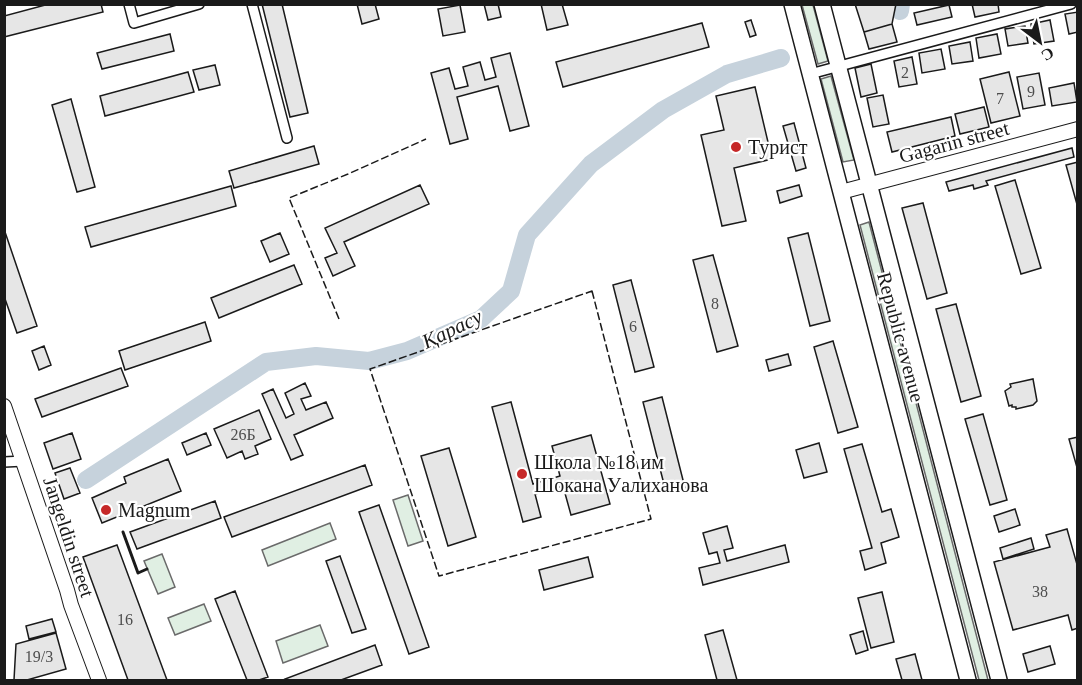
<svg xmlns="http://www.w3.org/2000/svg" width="1082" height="685" font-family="'Times New Roman',serif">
  <rect width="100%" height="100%" fill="#fff"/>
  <path fill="#e0efe3" stroke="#6a6a6a" stroke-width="1.5" d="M802,5h11l15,56 -10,3z
    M831,76l23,84 -11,2 -22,-83z
    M869,222l119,458h-9l-119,-455z
    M408,495l15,46 -15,5 -15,-46z
    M330,523l6,16 -68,27 -6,-16z
    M162,554l13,33 -17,7 -14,-33z
    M204,604l7,17 -36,14 -7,-17z
    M320,625l8,21 -45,17 -7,-22z"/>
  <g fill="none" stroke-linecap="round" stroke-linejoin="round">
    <path stroke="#c6d2dc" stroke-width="18" d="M900,11l1,-7
      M86,480l180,-118 50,-6 53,5 38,-10 74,-32 30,-28 16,-56 64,-71 72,-54 64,-36 54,-16"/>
  </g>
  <path fill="#e6e6e6" stroke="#1a1a1a" stroke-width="1.5" d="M49,4h52l2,8 -99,25v-21z
    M262,4h20l26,109 -18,4z
    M357,4h18l4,15 -17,5z
    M484,4h14l3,13 -13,3z
    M541,4h21l6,21 -21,5z
    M855,4h41l-4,20 -28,8z
    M972,4h26l1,8 -24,5z
    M460,5l5,27 -22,4 -5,-27z
    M949,5l3,12 -35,8 -3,-12z
    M1078,12v20l-9,2 -4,-20z
    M751,20l5,15 -6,2 -5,-15z
    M1050,20l4,21 -20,3 -3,-20z
    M702,23l7,24 -146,40 -7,-25z
    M892,24l5,18 -28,7 -5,-17z
    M1025,26l3,17 -20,3 -3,-17z
    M170,34l4,17 -72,18 -5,-16z
    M997,34l4,20 -22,4 -3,-20z
    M970,42l3,19 -21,3 -3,-18z
    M941,49l4,20 -23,4 -3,-20z
    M510,53l19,73 -19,5 -12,-45 -41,11 11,42 -18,5 -19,-71 18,-5 6,21 13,-3 -5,-19 17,-5 5,18 11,-3 -5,-19z
    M912,57l5,27 -18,3 -5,-26z
    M871,64l6,29 -16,4 -6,-29z
    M215,65l5,20 -21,5 -6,-20z
    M188,72l6,20 -89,24 -5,-20z
    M1009,72l11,44 -29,7 -11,-44z
    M1039,73l6,32 -22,4 -6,-32z
    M1074,83l3,19 -25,4 -3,-18z
    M755,87l17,72 -38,9 12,53 -24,5 -21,-91 23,-5 -8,-34z
    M883,95l6,29 -16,3 -6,-29z
    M71,99l24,88 -18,5 -25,-87z
    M984,107l5,20 -29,7 -5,-20z
    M951,117l4,19 -63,16 -5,-20z
    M794,123l12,45 -10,3 -13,-45z
    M314,146l5,18 -85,24 -5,-17z
    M1072,148l2,9 -88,24 2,4 -14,4 -1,-4 -24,6 -3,-9z
    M1078,162v46l-12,-43z
    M1015,180l26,88 -20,6 -26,-88z
    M420,185l9,19 -85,38 11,24 -22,10 -8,-18 12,-5 -12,-25z
    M799,185l3,11 -22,7 -3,-12z
    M231,186l5,20 -145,41 -6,-20z
    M923,203l24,90 -20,6 -25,-91z
    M4,229l33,97 -20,7 -13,-37z
    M280,233l9,21 -19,8 -9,-21z
    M808,233l22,88 -20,5 -22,-88z
    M713,255l25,91 -21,6 -24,-92z
    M294,265l8,19 -83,34 -8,-20z
    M631,280l23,87 -19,5 -22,-87z
    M956,304l25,92 -20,6 -25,-93z
    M205,322l6,19 -86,29 -6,-19z
    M833,341l25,86 -20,6 -24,-86z
    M44,346l7,19 -12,5 -7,-19z
    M788,354l3,11 -22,6 -3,-11z
    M121,368l7,18 -86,31 -7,-18z
    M1033,379l4,22 -4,4 -17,4v-2h-4v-2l-3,1 -4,-15 6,-4 -1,-3z
    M305,383l6,13 -10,3 5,11 20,-8 7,16 -39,17 9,20 -12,5 -29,-66 11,-5 13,29 8,-4 -9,-21z
    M662,397l23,91 -19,4 -23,-90z
    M511,402l22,82 27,-8 -8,-30 39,-11 19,69 -39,11 -8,-29 -28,8 6,23 -18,5 -31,-115z
    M259,410l12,29 -16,7 3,8 -13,5 -3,-8 -15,7 -13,-29z
    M983,414l24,86 -17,5 -25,-86z
    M72,433l9,26 -28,10 -9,-26z
    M206,433l5,12 -24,10 -5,-12z
    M1078,437v34l-9,-32z
    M819,443l8,29 -23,6 -8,-28z
    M862,444l20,68 9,-3 8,28 -18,6 5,20 -21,7 -5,-19 12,-3 -28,-99z
    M449,448l27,89 -28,9 -27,-90z
    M168,459l13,32 -79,32 -10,-25 34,-15 -2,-6z
    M365,465l7,20 -140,52 -8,-20z
    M70,468l10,25 -16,6 -9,-26z
    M215,501l6,17 -84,31 -7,-17z
    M379,505l50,142 -20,7 -50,-142z
    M1015,509l5,16 -21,7 -5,-16z
    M727,526l6,22 -9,2 3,11 58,-16 4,17 -86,23 -4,-17 21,-5 -3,-11 -8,2 -6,-21z
    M1067,529l11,39v60l-6,2 -4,-15 -55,15 -19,-68 56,-15 -4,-12z
    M1031,538l3,11 -31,10 -3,-11z
    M117,545l50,135h-39l-45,-123z
    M340,556l26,73 -14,4 -26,-72z
    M588,557l5,20 -49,13 -5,-20z
    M235,591l33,86 -9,3h-12l-32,-81z
    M882,592l12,50 -23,6 -13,-50z
    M52,619l4,13 -27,7 -3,-13z
    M723,630l14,50h-20l-12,-45z
    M863,631l5,19 -12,4 -6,-19z
    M56,633l10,36 -39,11h-13l2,-36z
    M375,645l7,20 -41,15h-55l-1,-1z
    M1050,646l5,18 -27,8 -5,-18z
    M915,654l7,26h-20l-6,-21z"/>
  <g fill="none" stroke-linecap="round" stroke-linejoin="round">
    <g stroke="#1a1a1a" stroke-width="12">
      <path id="street" d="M129,4l5,19 65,-19
        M252,4l35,134
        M810,74l261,-70
        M4,462l20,-1"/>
    </g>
    <g stroke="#1a1a1a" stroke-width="16">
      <path id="secondary" d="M841,192l237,-63
        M4,406l63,184 4,15 28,75"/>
    </g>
    <g stroke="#1a1a1a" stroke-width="18">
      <path id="primary" d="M792,4l176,676
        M822,4l177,676"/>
    </g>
    <use href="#street" stroke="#fff" stroke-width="9"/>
    <use href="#secondary" stroke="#fff" stroke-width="14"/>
    <use href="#primary" stroke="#fff" stroke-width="15"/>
    <path stroke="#1a1a1a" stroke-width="1.5" stroke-dasharray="8 3" stroke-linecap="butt" d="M592,291l59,228 -212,57 -69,-207z
      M339,319l-50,-121 59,-24 78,-35"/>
    <path stroke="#1a1a1a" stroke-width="3" d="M123,532l15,41 9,-4"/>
  </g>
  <g fill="#c62828" stroke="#fff" stroke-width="2">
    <circle cx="736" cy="147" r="6"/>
    <circle cx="522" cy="474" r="6"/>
    <circle cx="106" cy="510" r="6"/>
  </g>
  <g text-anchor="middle" stroke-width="4.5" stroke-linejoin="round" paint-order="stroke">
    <g font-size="16" fill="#4d4d4d">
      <text x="905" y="78">2</text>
      <text x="1031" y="97">9</text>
      <text x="1000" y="104">7</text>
      <text x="715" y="309">8</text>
      <text x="633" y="332">6</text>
      <text x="243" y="440">26Б</text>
      <text x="1040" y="597">38</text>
      <text x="125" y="625">16</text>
      <text x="39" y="662">19/3</text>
    </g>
    <g font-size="20" fill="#1a1a1a" stroke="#fff">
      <text transform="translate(954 142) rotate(-15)" y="7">Gagarin street</text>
      <text transform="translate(901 337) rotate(75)" y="7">Republic avenue</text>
      <text transform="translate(69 537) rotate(72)" y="7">Jangeldin street</text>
    </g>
    <g font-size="20" fill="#1a1a1a" stroke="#fff" text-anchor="start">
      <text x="748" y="154">Турист</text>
      <text x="534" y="469">Школа №18 им<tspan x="534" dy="23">Шокана Уалиханова</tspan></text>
      <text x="118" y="517">Magnum</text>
    </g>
    <g font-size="21" font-style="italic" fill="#1a1a1a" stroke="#fff">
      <text transform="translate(452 329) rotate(-26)" y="7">Қарасу</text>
    </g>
  </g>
  <rect width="1082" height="685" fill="none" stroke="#1a1a1a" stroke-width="12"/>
  <g transform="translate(1040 42) rotate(148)" stroke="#ffffff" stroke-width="4.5" paint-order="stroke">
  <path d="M0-4.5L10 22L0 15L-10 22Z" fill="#1a1a1a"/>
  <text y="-9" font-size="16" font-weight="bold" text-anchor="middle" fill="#1a1a1a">С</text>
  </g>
</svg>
